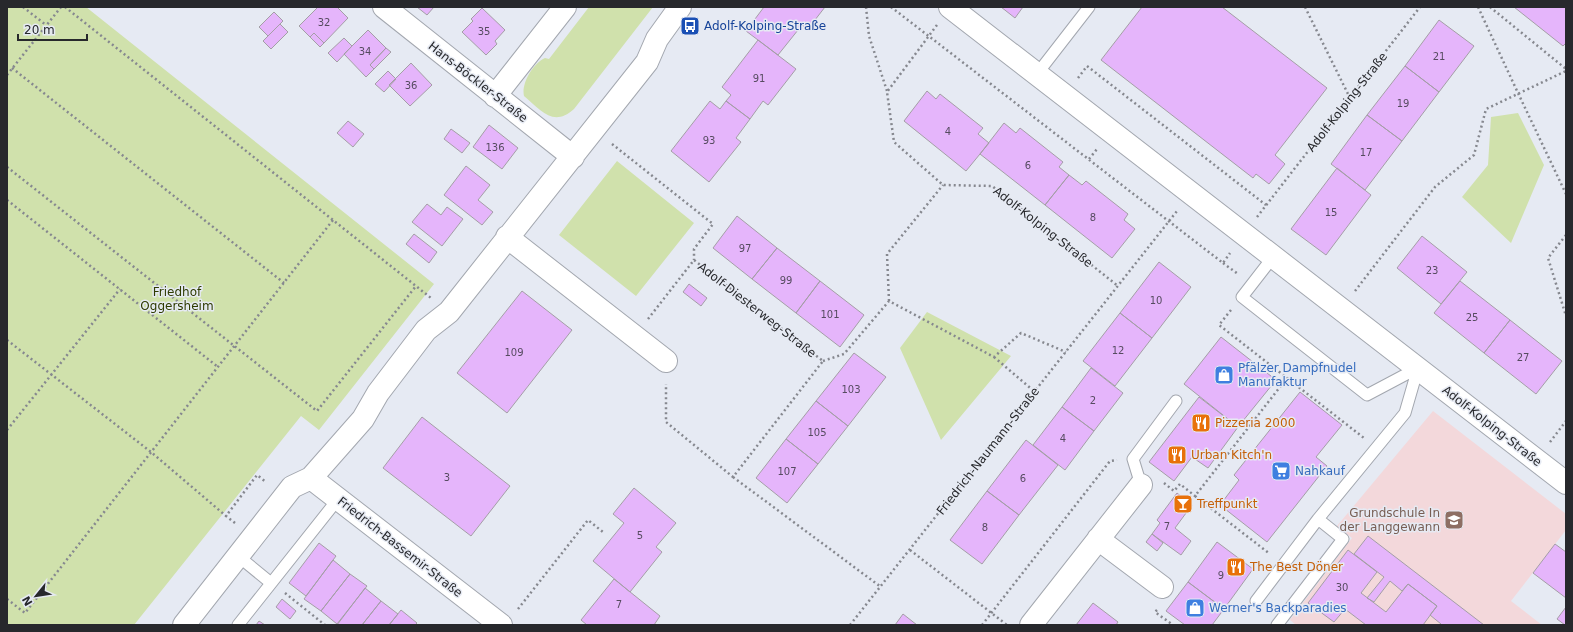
<svg xmlns="http://www.w3.org/2000/svg" width="1573" height="632" font-family="'DejaVu Sans',sans-serif">
  <rect width="100%" height="100%" fill="#e6eaf3"/>
  <path fill="#f3d8db" d="M1433,411l133,103v16l-55,71 31,24h-246l-6,-5 62,-82 -15,-12z"/>
  <path fill="#d0e1ac" d="M7,7h79l348,277 -115,146 -18,-14 -167,209h-127z
    M589,7h64l-79,102c-21,19 -33,1 -50,-13 -3,-12 9,-33 21,-38l4,1z
    M1518,113l26,52 -33,78 -49,-46 26,-32 3,-48z
    M617,161l77,62 -58,73 -77,-61z
    M927,312l84,44 -70,84 -41,-92z"/>
  <path fill="#e5b5fb" stroke="#a49ea6" d="M318,7h19l11,11 -24,25 -10,-10 -4,4 -11,-11z
    M417,7h17l-7,8z
    M764,7h61l-17,22 -6,-4 -24,30 -32,-24z
    M1001,7h22l-8,11z
    M1142,7h80l105,81 -52,67 10,9 -16,20 -13,-10 -3,4 -152,-118z
    M1514,7h52v36l-3,3z
    M482,8l23,22 -10,11 2,3 -11,11 -24,-23 11,-11 -2,-2z
    M274,12l9,9 -15,15 -9,-9z
    M1439,20l35,26 -35,46 -34,-26z
    M280,24l8,8 -17,17 -8,-8z
    M368,30l18,18 -16,17 4,4 -8,8 -22,-23z
    M314,33l10,10 -4,4 -10,-10z
    M344,38l8,8 -15,16 -9,-9z
    M758,40l38,29 -28,36 -5,-4 -13,18 -24,-18 5,-6 -9,-8z
    M386,48l5,4 -17,17 -4,-4z
    M411,63l21,22 -22,21 -21,-21z
    M1405,66l34,26 -37,49 -35,-26z
    M388,71l8,8 -12,13 -9,-8z
    M927,91l9,8 4,-5 43,34 -5,6 11,9 -23,28 -62,-50z
    M710,101l10,8 6,-8 24,18 -14,19 5,4 -32,40 -38,-31z
    M1367,115l35,26 -37,49 -34,-26z
    M348,121l16,13 -11,13 -16,-14z
    M1004,123l12,10 4,-5 43,34 -4,5 10,8 -24,30 -65,-51z
    M489,125l29,23 -16,21 -29,-22z
    M451,129l19,14 -8,10 -18,-14z
    M466,166l24,19 -12,15 15,12 -11,13 -38,-30z
    M1337,168l34,27 -45,60 -35,-26z
    M1069,175l13,10 4,-4 42,33 -4,6 11,9 -23,29 -67,-53z
    M427,204l14,11 6,-8 16,12 -21,27 -30,-24z
    M737,216l40,32 -25,31 -39,-31z
    M414,234l23,18 -8,11 -23,-19z
    M1422,236l45,36 -26,32 -44,-36z
    M777,248l43,33 -24,32 -44,-34z
    M1159,262l32,25 -39,51 -32,-25z
    M820,281l44,34 -24,32 -44,-34z
    M1460,281l50,39 -26,33 -50,-40z
    M689,284l18,14 -6,8 -18,-14z
    M522,291l50,39 -65,83 -50,-40z
    M1120,313l32,25 -37,48 -32,-25z
    M1510,320l52,41 -26,33 -52,-41z
    M1221,337l55,43 -38,47 -54,-43z
    M854,353l32,24 -38,49 -32,-25z
    M1091,368l32,25 -29,38 -32,-24z
    M1300,392l42,33 -26,32 11,9 -60,76 -47,-37 19,-25 -5,-5z
    M1199,397l39,30 -30,41 -16,-11 -18,24 -25,-19z
    M816,401l32,25 -30,38 -32,-25z
    M1062,407l32,24 -29,39 -32,-25z
    M422,417l88,69 -39,50 -88,-68z
    M786,439l32,25 -31,39 -31,-25z
    M1026,440l32,25 -39,50 -32,-24z
    M634,488l42,35 -20,24 6,5 -32,40 -37,-31 31,-38 -11,-9z
    M987,491l32,24 -37,49 -32,-24z
    M1177,493l15,12 -17,23 16,13 -10,14 -29,-21 8,-11 -3,-3z
    M1152,534l11,9 -6,8 -11,-9z
    M1368,536l116,89h-44l1,-1 -11,-9 7,-9 -29,-22 -6,7 -12,-10 -16,21 -7,-4 17,-21 -30,-23z
    M1217,542l36,27 -29,40 -36,-27z
    M319,543l17,13 -30,40 -17,-13z
    M1555,544l11,8v46l-33,-25z
    M1348,550l29,22 -16,21 25,19 22,-28 29,22 -14,19h-57l-21,-16 -11,13 -26,-19z
    M333,560l17,14 -29,37 -17,-12z
    M350,574l17,12 -30,38 -16,-13z
    M614,579l46,37 -6,9h-67l-6,-5z
    M1188,582l36,27 -12,16h-27l-19,-14z
    M365,588l16,13 -19,24h-25z
    M282,599l14,12 -6,8 -14,-12z
    M381,601l17,13 -9,11h-27z
    M1093,603l25,19 -2,3h-40z
    M1566,607v18h-1l-8,-6z
    M401,610l16,13 -2,2h-26z
    M903,614l14,11h-22z
    M259,621l6,4h-9z"/>
  <g fill="none" stroke-linecap="round" stroke-linejoin="round">
    <g stroke="#a3a7af" stroke-width="13">
      <path id="lane" d="M1037,74l52,-67
        M1273,257l-31,40 125,98 51,-27
        M1141,485l-8,-26 43,-58
        M238,556l33,27
        M1256,601l62,-82
        M238,625l100,-126
        M1277,625l66,-86 -25,-20 87,-106 13,-45"/>
    </g>
    <g stroke="#a3a7af" stroke-width="24">
      <path id="street" d="M384,7l189,150
        M950,7l616,476
        M495,96l70,-89
        M507,237l159,124
        M311,478l190,147
        M1098,539l64,48
        M184,625l108,-138 19,-9 52,-59 15,-26 48,-63 23,-18 198,-250 10,-23 23,-32
        M1031,625l110,-140"/>
    </g>
    <path stroke="#86888f" stroke-width="2.5" stroke-dasharray="2 3" stroke-linecap="butt" d="M23,7l23,18
      M65,7l366,291
      M866,7l3,29 18,55
      M891,7l332,256 7,-10
      M1305,7l45,91
      M1478,7l40,86 48,101
      M1490,7l76,62
      M937,25l-50,67 7,50 49,43 49,1 126,100
      M12,68l272,215
      M7,75l54,-68
      M1078,78l9,-12 179,139
      M612,144l101,80 -19,25v11
      M1089,159l8,-10
      M7,167l310,244 99,-125
      M7,200l211,167
      M1257,217l163,-210
      M1566,235l-18,23 18,58
      M1223,263l15,11
      M1355,291l80,-104 39,-32 12,-46 80,-38
      M889,301l-2,-47 56,-69
      M1231,310l-12,15 68,53 -92,118 75,58
      M648,319l46,-59 129,101 -90,116 -67,-55v-38
      M7,340l144,112 75,64
      M994,357l41,35
      M823,361l21,-7 45,-53 105,56 27,-24 45,19
      M1287,378l77,60
      M7,430l113,-141
      M1550,442l16,-21
      M733,477l148,110
      M1164,483l10,8 6,-7 15,12
      M235,523l-9,-7 31,-41 9,7
      M910,550l97,75
      M285,593l40,32
      M7,599l18,14 308,-393
      M518,609l70,-89 15,12
      M1157,610l-2,2 18,13
      M850,625l327,-414
      M982,625l128,-164 7,-1"/>
    <use href="#lane" stroke="#fff" stroke-width="11"/>
    <use href="#street" stroke="#fff" stroke-width="22"/>
  </g>
  <defs>
    <g id="bus-square" transform="scale(1)"><rect x="-9" y="-9" width="18" height="18" rx="4" fill="#1a4fb4" stroke="#e6eaf3"/><path d="M-5-6H5V4H4V6H2V4H-2V6H-4V4H-5ZM-3.5-4V0h7V-4ZM-3.5 1.2v1.5H-2V1.2ZM2 1.2v1.5H3.5V1.2Z" fill="#fff"/></g>
    <g id="shop-square" transform="scale(1)"><rect x="-9" y="-9" width="18" height="18" rx="4" fill="#3f7fe0" stroke="#e6eaf3"/><path d="M-5-2.5h2.3a2.7 3.5 0 0 1 5.4 0H5L5.5 6h-11ZM-1.5-2.5h3a1.5 2.3 0 0 0-3 0Z" fill="#fff"/></g>
    <g id="restaurant-square" transform="scale(1)"><rect x="-9" y="-9" width="18" height="18" rx="4" fill="#e8710a" stroke="#e6eaf3"/><path d="M-5-6h1v4h1v-4h1v4h1v-4h1v5L-1.5 .5V6h-2V.5L-5-1ZM5-6V6H3V1.5H1.5Q1.5-4 5-6Z" fill="#fff"/></g>
    <g id="supermarket-square" transform="scale(1)"><rect x="-9" y="-9" width="18" height="18" rx="4" fill="#3f7fe0" stroke="#e6eaf3"/><path d="M-6-5.5h2.5l.6 2H6L4.5 2H-2.5L-4.4-4H-6ZM-1.5 3.2a1.3 1.3 0 1 0 .1 0ZM3 3.2a1.3 1.3 0 1 0 .1 0Z" fill="#fff"/></g>
    <g id="bar-square" transform="scale(1)"><rect x="-9" y="-9" width="18" height="18" rx="4" fill="#e8710a" stroke="#e6eaf3"/><path d="M-6-5H6L.8 .8V4.5H3.5V6h-7V4.5H-.8V.8Z" fill="#fff"/></g>
    <g id="school-square" transform="scale(1)"><rect x="-9" y="-9" width="18" height="18" rx="4" fill="#8d6e63" stroke="#e6eaf3"/><path d="M0-5L7-2L0 1L-7-2ZM-4 1L0 2.5L4 1V4Q0 6-4 4Z" fill="#fff"/></g>
  </defs>
  <g fill-rule="evenodd">
    <use href="#bus-square" x="690" y="26"/>
    <use href="#shop-square" x="1224" y="375"/>
    <use href="#restaurant-square" x="1201" y="423"/>
    <use href="#restaurant-square" x="1177" y="455"/>
    <use href="#supermarket-square" x="1281" y="471"/>
    <use href="#bar-square" x="1183" y="504"/>
    <use href="#school-square" x="1454" y="520"/>
    <use href="#restaurant-square" x="1236" y="567"/>
    <use href="#shop-square" x="1195" y="608"/>
  </g>
  <g text-anchor="middle" stroke-width="3" stroke-linejoin="round" paint-order="stroke">
    <g font-size="10" fill="#564b60">
      <text x="324" y="26">32</text>
      <text x="484" y="35">35</text>
      <text x="365" y="55">34</text>
      <text x="1439" y="60">21</text>
      <text x="759" y="82">91</text>
      <text x="411" y="89">36</text>
      <text x="1403" y="107">19</text>
      <text x="948" y="135">4</text>
      <text x="709" y="144">93</text>
      <text x="495" y="151">136</text>
      <text x="1366" y="156">17</text>
      <text x="1028" y="169">6</text>
      <text x="1331" y="216">15</text>
      <text x="1093" y="221">8</text>
      <text x="745" y="252">97</text>
      <text x="1432" y="274">23</text>
      <text x="786" y="284">99</text>
      <text x="1156" y="304">10</text>
      <text x="830" y="318">101</text>
      <text x="1472" y="321">25</text>
      <text x="1118" y="354">12</text>
      <text x="514" y="356">109</text>
      <text x="1523" y="361">27</text>
      <text x="851" y="393">103</text>
      <text x="1093" y="404">2</text>
      <text x="817" y="436">105</text>
      <text x="1063" y="442">4</text>
      <text x="787" y="475">107</text>
      <text x="447" y="481">3</text>
      <text x="1023" y="482">6</text>
      <text x="1167" y="530">7</text>
      <text x="985" y="531">8</text>
      <text x="640" y="539">5</text>
      <text x="1221" y="579">9</text>
      <text x="1342" y="591">30</text>
      <text x="619" y="608">7</text>
    </g>
    <g font-size="12" fill="#164399" stroke="#e6eaf3" text-anchor="start">
      <text x="704" y="30">Adolf-Kolping-Straße</text>
    </g>
    <g font-size="12" fill="#27282c" stroke="#e6eaf3">
      <text transform="translate(478 82) rotate(38)" y="4">Hans-Böckler-Straße</text>
      <text transform="translate(1347 102) rotate(-52)" y="4">Adolf-Kolping-Straße</text>
      <text transform="translate(1043 227) rotate(38)" y="4">Adolf-Kolping-Straße</text>
      <text transform="translate(757 310) rotate(38)" y="4">Adolf-Diesterweg-Straße</text>
      <text transform="translate(1492 426) rotate(38)" y="4">Adolf-Kolping-Straße</text>
      <text transform="translate(988 451) rotate(-52)" y="4">Friedrich-Naumann-Straße</text>
      <text transform="translate(400 547) rotate(38)" y="4">Friedrich-Bassemir-Straße</text>
    </g>
    <g font-size="12" fill="#2f3c00" stroke="#e6eaf3">
      <text x="177" y="296">Friedhof<tspan x="177" dy="14">Oggersheim</tspan></text>
    </g>
    <g font-size="12" fill="#366cbe" stroke="#e6eaf3" text-anchor="start">
      <text x="1238" y="372">Pfälzer Dampfnudel<tspan x="1238" dy="14">Manufaktur</tspan></text>
      <text x="1295" y="475">Nahkauf</text>
      <text x="1209" y="612">Werner's Backparadies</text>
    </g>
    <g font-size="12" fill="#c56008" stroke="#e6eaf3" text-anchor="start">
      <text x="1215" y="427">Pizzeria 2000</text>
      <text x="1191" y="459">Urban Kitch'n</text>
      <text x="1197" y="508">Treffpunkt</text>
      <text x="1250" y="571">The Best Döner</text>
    </g>
    <g font-size="12" fill="#785e54" stroke="#e6eaf3" text-anchor="end">
      <text x="1440" y="517">Grundschule In<tspan x="1440" dy="14">der Langgewann</tspan></text>
    </g>
  </g>
  <rect width="1573" height="632" fill="none" stroke="#27282c" stroke-width="16"/>
  <g transform="translate(36 596) rotate(240)" stroke="#e6eaf3" stroke-width="3" paint-order="stroke">
  <path d="M0-3L7 15L0 10L-7 15Z" fill="#27282c"/>
  <text y="-6" font-size="11" font-weight="bold" text-anchor="middle" fill="#27282c">N</text>
  </g>
  <path d="M18 34v6h69v-6" fill="none" stroke="#27282c" stroke-width="2"/>
  <text x="24" y="34" font-size="12" fill="#27282c" stroke="#e6eaf3" stroke-width="3" paint-order="stroke">20 m</text>
</svg>
